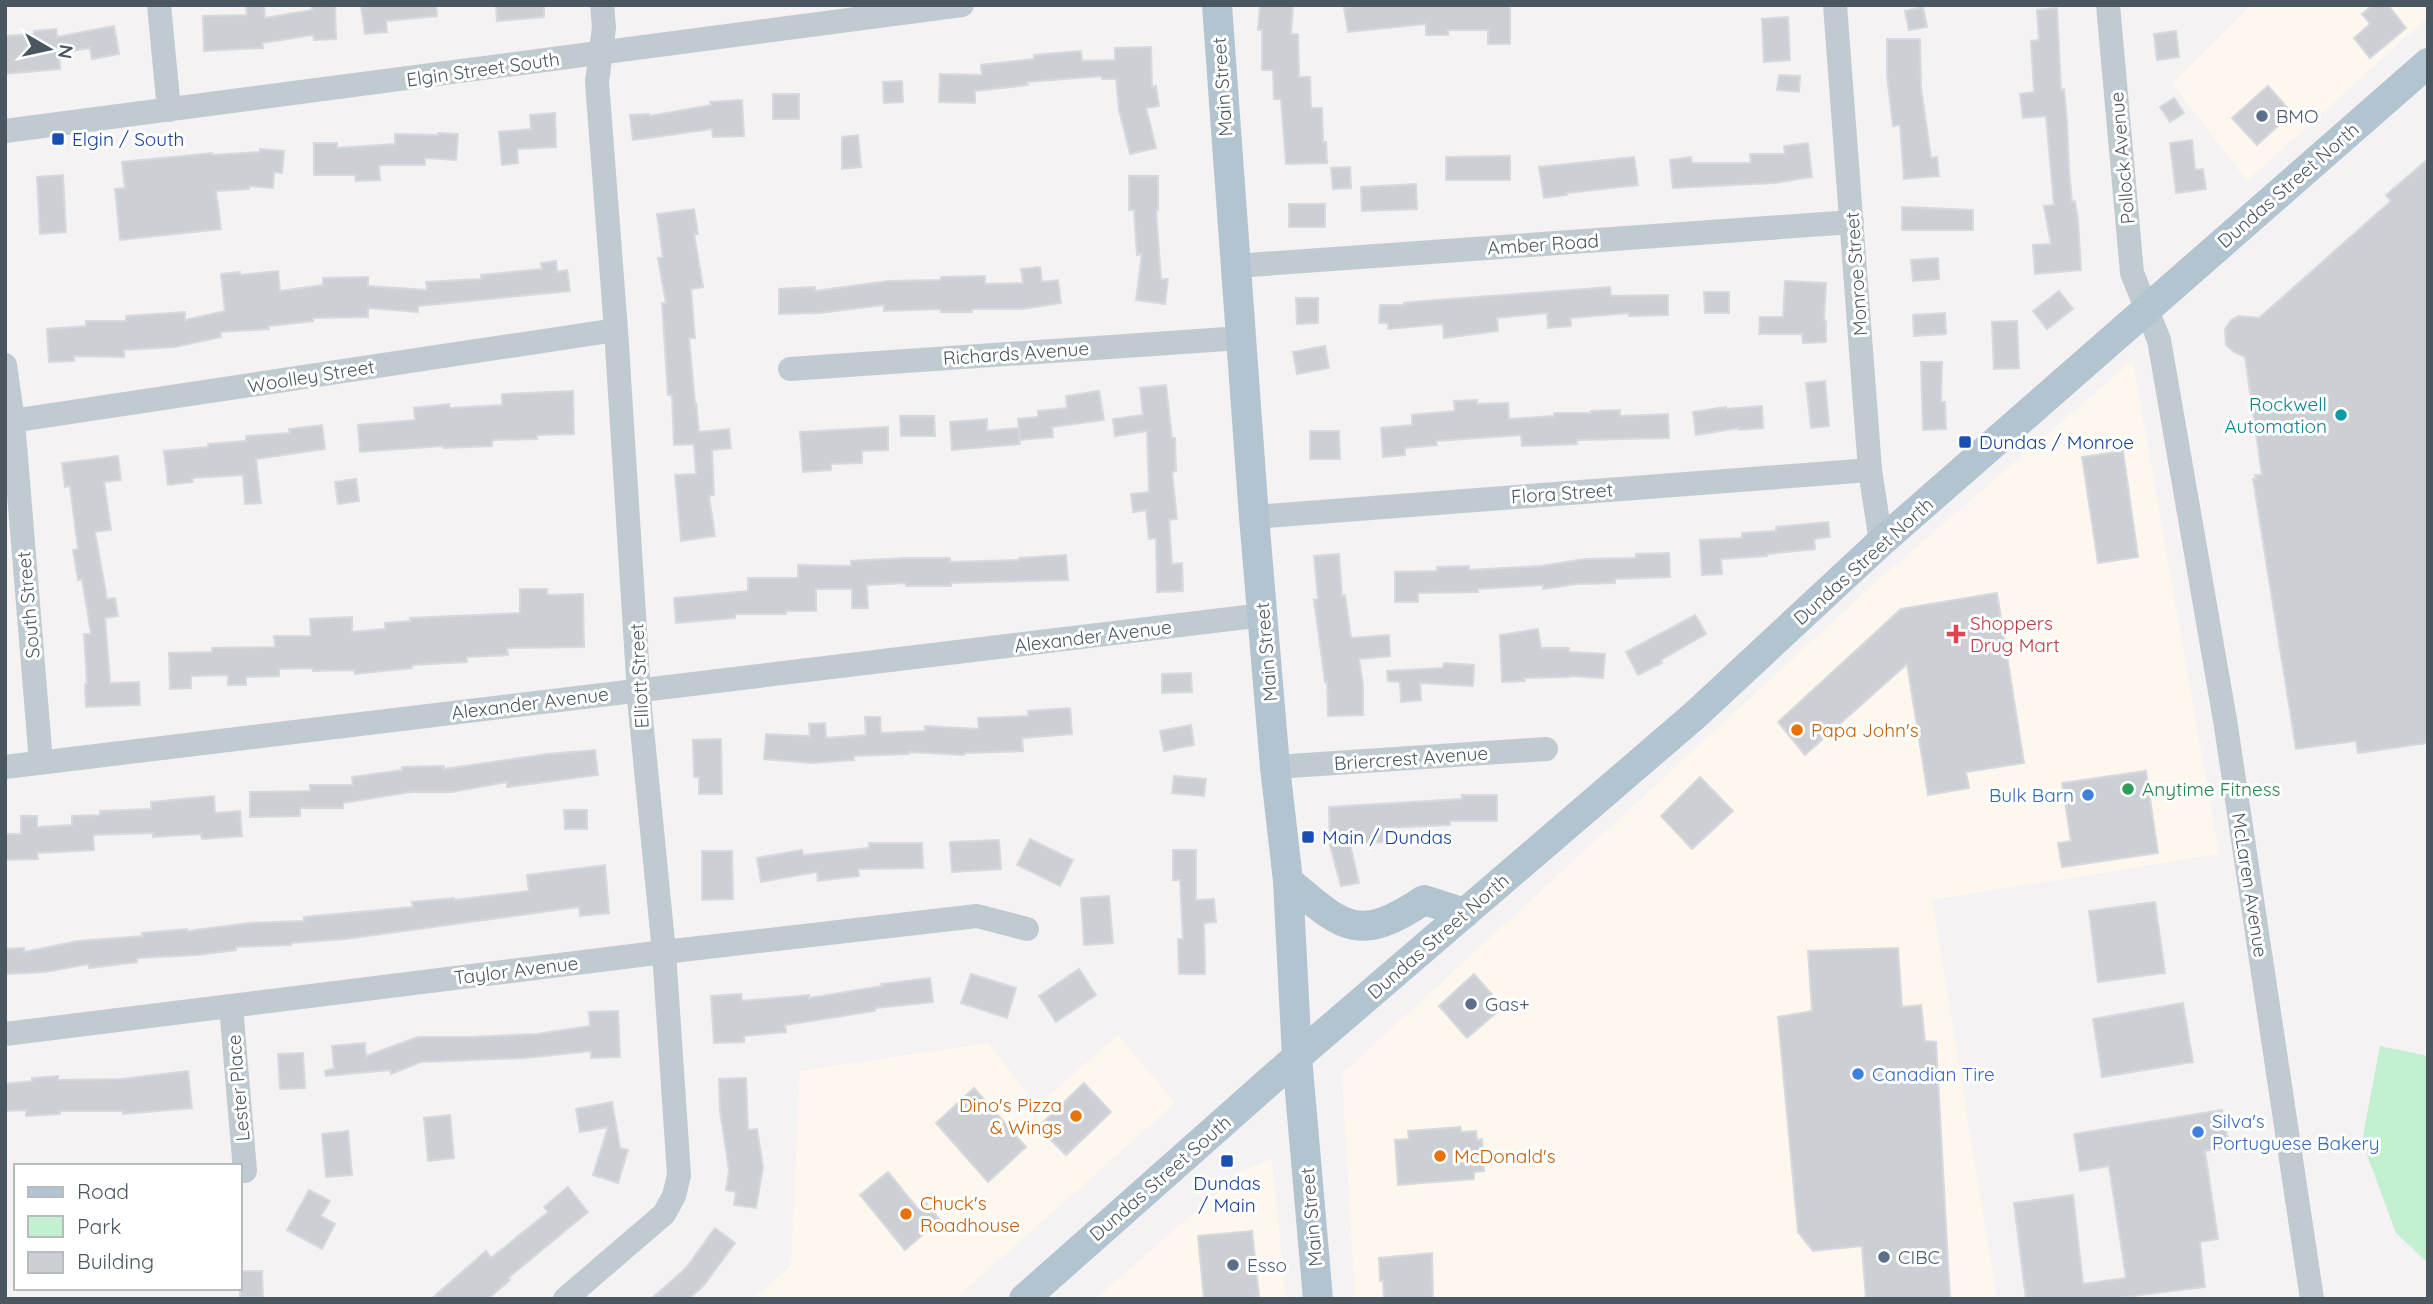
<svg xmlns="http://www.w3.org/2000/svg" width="2433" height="1304" font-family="Quicksand,sans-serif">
  <rect width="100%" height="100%" fill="#f4f2f2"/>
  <path fill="#fdf7ee" d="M2252,5h176v12l-181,164 -75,-98z
    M2133,360l86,494 -287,46 65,399h-642l-13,-225 535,-493z
    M1118,1035l57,68 -220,196h-202l38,-34 9,-194 188,-28 49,63z
    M1272,1159l14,140h-191l148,-129z"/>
  <path fill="#c2f0d0" d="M2380,1046l48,10v207l-32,-30 -34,-92z"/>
  <path fill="#ccd0d4" stroke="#d6d9dd" stroke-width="2" d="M246,5h18l1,13 47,-8v-5h23l1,34 -22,1 -1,-5 -51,8 1,5 -59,3 -1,-35 44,-1z
    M361,5h75l1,11 -51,5 1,11 -22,2z
    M496,5h48v12l-47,4z
    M1260,5l33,1 -2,28h7l1,43h11l1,31h11l1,34h3l1,21 -41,1 -5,-65h-7l-1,-29h-11v-40h-4z
    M1362,5l148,1v38h-22v-14h-40v5h-22v-11l-78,8 -4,-24z
    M2373,5h15l18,23 -36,30 -16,-20 16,-14 -8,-10z
    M1923,7l4,20 -18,3 -4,-19z
    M2057,8l4,82 3,-1 3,32 2,49 3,32 3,-1 3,19 3,50 -46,4 -2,-29 18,-1 -7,-38 10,-1 -8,-89 -23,2 -3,-24 14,-2 -3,-51 8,-1 -2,-30z
    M1788,17l2,43 -26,2 -2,-43z
    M114,26l5,28 -27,5 -2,-11 -31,5 1,16 -55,5v-38l29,-2v-3l22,-2 1,8z
    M2176,31l3,26 -22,3 -3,-26z
    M1887,39h33l1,49 10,70 6,-1 2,19 -35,3 -4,-54 -7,1 -6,-50z
    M1151,47l1,40 4,-1 3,20 -13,2 10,40 -26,6 -11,-44 -3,-31h-14v-3l-75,6 1,3 -53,6v12l-36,-1 1,-28 42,1 -1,-10 53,-6v-4l47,-4 1,10 33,-1v-12z
    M1779,75l21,1 -1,16 -22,-2z
    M902,81l1,21 -19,1 -1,-21z
    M2268,86l24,27 -35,32 -25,-27z
    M773,94h26v25h-26z
    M2174,98l10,15 -14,9 -10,-15z
    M742,100l2,36 -31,1 -1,-8 -79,11 -3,-25 19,-1 1,2 61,-11 -1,-3z
    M555,113l1,34 -39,2 1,14 -16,2 -3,-33 32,-3 -1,-14z
    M438,133l20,1 -2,26 -31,-2v7h-46l1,15 -24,1 -1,-6h-41v-32h23v5l58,-4v-10l43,1z
    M858,135l3,32 -19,2v-32z
    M2192,140l3,30 8,-1 3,20 -30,4 -6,-50z
    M1808,143l4,34 -38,6 -101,5 -3,-28 21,-3 1,6h59l-1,-9h35l-1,-8z
    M260,149l24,2 -2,22 -8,-1 -1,16 -24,-2v3l-33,2 5,38 -101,11 -5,-51 10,-1 -3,-26 90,-9v2l48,-3z
    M1510,156v24h-64v-23z
    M1634,157l4,28 -72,8 1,2 -23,3 -5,-31z
    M2428,159v584l-70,10 -2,-12 -60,8 -43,-270 3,-1 -1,-3h7l-17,-118 -11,-5 -8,-7 -1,-16 6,-9 8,-4 20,2 132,-117 -5,-6z
    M1350,167l1,21 -18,1 -2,-21z
    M63,175l3,57 -26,2 -3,-57z
    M1129,176h29v34h-2l5,69h7l-3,25 -29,-4 6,-46 -5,1 -3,-45h-5z
    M1416,184l1,25 -55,2 -1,-24z
    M1289,204h36v23h-36z
    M1902,207l71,3v20h-71z
    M694,209l4,25h-4l9,53 -12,2 4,49h-6l6,65h1l3,29 30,-3 2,19 -19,2 2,45 -5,1 6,40 -34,5 -6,-66 21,-1 -2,-30 -20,1 -2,-50h-4l-6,-92h4l-8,-45 5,-1 -6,-43z
    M1938,258l1,21 -26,2 -2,-21z
    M556,261l1,11 10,-2 3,21 -152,15v6l-50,-4v9l-55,1v3l-44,5v3l-49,3 1,5 -46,10 -51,3v7l-50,-1v5l-25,1 -2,-33 39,-3v-5h40v-5l59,-4v8l40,-9 -4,-37 19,-2v3l38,-4 2,20 43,-6v-7l45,-1v9l59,4 -1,-8 55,-3v-4l61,-6 -1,-6z
    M1040,267l2,15 16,-2 3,23 -39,6h-50v3h-31v-3l-57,2v-6l-65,8 -40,1v-25l36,-2v4l73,-10 53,-1v-3l44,-1v8l38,-1 -2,-14z
    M1785,281l41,2 -2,38h2v21l-23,1 -1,-9h-43l1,-17h23z
    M1610,287l1,9 57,-1v20l-39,1v-3l-59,5 1,8 -23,2 -1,-15 -50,5 1,13 -54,7 -1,-14 -55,5v-6h-9l1,-18h24v-2l21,-2z
    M2059,291l14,18 -26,20 -14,-18z
    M1704,292h25v21h-24z
    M1296,298h22v25l-21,1z
    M1945,313l1,21 -32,2 -1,-21z
    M2017,321l2,47 -25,1 -2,-47z
    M1325,346l4,22 -32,6 -4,-22z
    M1921,362h21l-1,40h4l1,27 -23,1z
    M1825,381l4,45 -18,2 -5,-45z
    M1166,385l6,53h3l1,33 -4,1 5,47 -8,1 3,44 10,-1 1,28 -26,1 -1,-54 -7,1 -3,-29 -13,2 -2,-18 18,-2 -2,-61 -32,5 -2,-17 30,-4 -3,-27z
    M573,391l1,43 -37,1v4l-45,1v6l-48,2 -1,-2 -83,6 -2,-27 57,-5 -1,-12 35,-4 1,4 52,-3v-11z
    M1099,391l5,29 -52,7 1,10 -33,3 -2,-21 20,-2v-6l29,-3 -1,-12z
    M1477,400v4l31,-1 1,16 45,-3v-3h37v-2l29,-1v6l48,-2 1,24 -92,2v4l-55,2 -1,-11 -85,6 1,4 -32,3v7l-22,2 -2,-29 31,-3v-10l43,-4 -1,-10z
    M1762,406l1,22 -24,2v-2l-43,7 -3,-23 33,-5v2z
    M900,416h34l1,20h-34z
    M987,419v12l31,-3 2,16 -68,6 -2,-28z
    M322,425l3,24 -69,10 5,44 -16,1 -2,-29 -51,3 1,4 -25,3 -4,-34 44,-4v-3l38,-3v-5l44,-3 -1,-4z
    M888,427v23l-26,1v12l-31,1v6l-28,2 -3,-40z
    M1310,431h29l1,28h-30z
    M2123,451l15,106 -40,6 -16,-106z
    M118,456l3,24 -17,2 7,48 -16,2 12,67 8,-1 3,18 -13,2 5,65 29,-1 1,23 -54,2 -1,-23h2l-3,-50h7l-9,-55 -4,1 -5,-30 5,-1 -8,-63 -5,1 -3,-24z
    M356,479l3,22 -21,3 -3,-22z
    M1828,522l2,15 -16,2 1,10 -48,5v2l-46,3 1,15 -20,1 -2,-35 42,-2v-5l34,-2v-4z
    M1669,553l1,24 -55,2v4l-39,1 -33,5v-4l-65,4v3l-60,1v9h-23v-30l42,-1v-4l32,-1v4l72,-4 44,-7 51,-1v-4z
    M1339,554l3,42 3,-1 6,43 38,-3 1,21 -31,3 4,26v30l-35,1 -1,-34h-2l-11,-82 4,-1 -4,-43z
    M1066,555l2,25 -117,3v3h-45v-3l-39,2 1,23h-16v-19h-36v22h-30v3h-51v4l-59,5 -2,-25 74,-7v-13h50v-13l53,1v-5l55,-3h44v4l69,-2v-2z
    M520,589h27v6l36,-1 1,53 -77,1 1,7 -41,2v5l-55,3v3l-57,6 -1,-4 -41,1v-3l-34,1v7l-33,1v8h-18v-10l-37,1v12l-21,1 -1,-36 43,-1v-4l63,-1 -1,-11h37l-1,-17 42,-2v15l33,-3v-6l26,-2 -1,-3 110,-5z
    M1997,593l27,170 -58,9 3,16 -41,7 -21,-131 -102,91 -27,-33 123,-113z
    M1695,615l11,19 -45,26 1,3 -24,12 -12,-23z
    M1538,629l3,19h28v4l36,2 -2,24 -34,-2v1l-45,1 1,3 -23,1 -2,-47z
    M1444,663l30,2 -1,21 -53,-3 1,17 -20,2 -1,-20 -12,-1 -1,-10 56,-3z
    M1191,673l1,19 -30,1v-19z
    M1070,708l2,26 -50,4 1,13 -58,2 -1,2 -55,-3v2l-55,2v4l-42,3 -48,-4 2,-25 44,2 -1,-12 16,-1 1,15 40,-3 -1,-18h15l1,16 44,-2v-5l54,3 -1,-11 50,-2v-5z
    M1191,725l3,20 -30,6 -4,-20z
    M721,739l1,55h-23v-17h-5l-1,-37z
    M595,750l3,25 -91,12v-5l-55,10h-41l-68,11v5h-43v8l-50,1v-25l60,-1v-6h43l-1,-8 50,-7v-3l42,-1v3l103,-15z
    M2146,771l12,82 -96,14 -4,-24 13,-2 -9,-58z
    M1174,776l32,3 -2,17 -32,-3z
    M1700,777l33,34 -41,38 -31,-33z
    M1462,795h35v26h-47v4l-66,3v14l-34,2 9,39 -18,3 -11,-41 -1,-38 133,-8z
    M214,796l1,17 25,-2 2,25 -40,3 -1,-5 -48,3v-4l-60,2 1,15 -57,3 1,6 -33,1v-26h16v-18h16v11l35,-2v-9l28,-1v-4l51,-2v-7z
    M564,810h23v19h-22z
    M1030,839l43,21 -13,26 -43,-21z
    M999,840l2,29 -49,3 -2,-30z
    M869,843h53l1,25 -65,1 1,7 -41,5 -1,-9 -56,10 -4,-24 45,-8 1,5 66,-7z
    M1173,850h23v50l18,-1 2,23 -12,1 1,51h-26l-1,-35h5l-3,-59h-7z
    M702,851h30l1,48 -31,1z
    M605,865l4,48 -29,3 -1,-9 -234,32 -54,4v2l-55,2v3l-38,5 -61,3v4l-48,6v-4l-44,8 -40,2v-25l19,-1v4l54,-11 65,-5 -1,-3 45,-4v2l62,-8 55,-2v-4l109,-10 -1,-5 42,-4v2l75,-9 -2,-16z
    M1109,896l4,47 -29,2 -3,-47z
    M2155,902l10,71 -67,9 -9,-71z
    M1898,948l4,59 19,-2 4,36 11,1 14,257h-84l-4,-53 -49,5 -15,-19 -20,-215 34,-6 -4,-60z
    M1079,969l17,26 -40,27 -17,-26z
    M971,974l45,14 -9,30 -46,-15z
    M1474,974l29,33 -36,31 -28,-32z
    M930,978l3,24 -58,6v3l-90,14 1,7 -42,4v6l-30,1 -3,-47 30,-2 1,7 67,-6v3l73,-12 -1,-2z
    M2183,1003l10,59 -91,15 -9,-58z
    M618,1011l2,46 -29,1v-7l-66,7 -104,4 -30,12 -1,-4 -64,6 -1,-5 9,-3 -2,-22 33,-3 1,13 52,-19h53l66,-3 53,-8 -1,-14z
    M303,1053l2,35 -25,1 -2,-35z
    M188,1071l4,37 -69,6v-3h-63v3l-34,2v-6l-21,1v-27l27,-3v-3l26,-2v4l63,-1z
    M746,1078l2,52 9,-1 6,38 -7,41 -22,-3 2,-13 -10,-2 3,-20 -9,-59 -1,-32z
    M1084,1083l27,29 -45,43 -28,-28z
    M974,1088l52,59 -38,35 -52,-59z
    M612,1102l8,46 8,2 -10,33 -25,-8 15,-48 -28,5 -4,-23z
    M2222,1110l7,37 -24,4 13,88 -18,3 5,45 -96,12h-83l-12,-96 59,-8 10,89 43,-6 -17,-112 -29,5 -6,-37z
    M450,1115l4,43 -26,3 -4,-43z
    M1460,1127l1,5 15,-1 1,9 5,-1 2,32 -10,1v7l-76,6 -3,-45 14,-1 -1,-8z
    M348,1131l4,44 -26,2 -4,-43z
    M888,1172l30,37 8,-6 14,17 -35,30 -45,-55z
    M568,1187l20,25 -80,66 2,2 -22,19h-57l55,-48 5,7 57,-46 -4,-5z
    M309,1190l21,11 -9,15 14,8 -13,25 -35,-19z
    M715,1228l20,15 -31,42 -15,14h-38l35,-31z
    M1252,1231l7,65h-4v3h-51l-6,-63z
    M1432,1253l1,46h-49l-1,-18h-3l-1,-23z
    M240,1271h22l1,26h-23z"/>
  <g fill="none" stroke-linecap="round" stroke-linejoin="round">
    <path stroke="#c0cbd1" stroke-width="24" d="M159,5l10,105
      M1835,5l35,465 11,72
      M2108,5l24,268 27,67 66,380 87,579
      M5,131l957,-126
      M1235,266l617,-44
      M5,365l8,56 28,341
      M790,369l451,-31
      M5,422l611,-92
      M1254,517l616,-47
      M5,767l1258,-152
      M1275,767l271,-18
      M231,1006l14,165
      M5,1034l659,-82 313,-36 50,13
      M565,1299l99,-85 10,-18 5,-21 -15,-223 -24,-243 -24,-379 -19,-248 7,-55 -2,-22"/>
    <path stroke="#b2c4d0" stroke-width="30" d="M1217,5l37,512 21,250 13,114 9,176 21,242
      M1288,881c56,47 70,63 136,19l41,13
      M1024,1299l273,-242 397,-341 187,-174 547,-479"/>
  </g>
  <g fill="#5c6f8a" stroke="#fff" stroke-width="2.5">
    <circle cx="2262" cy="116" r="7"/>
    <circle cx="1471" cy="1004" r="7"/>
    <circle cx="1884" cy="1257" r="7"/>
    <circle cx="1233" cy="1265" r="7"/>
  </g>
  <g fill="#1a4fb4" stroke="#fff" stroke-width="2.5">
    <rect x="51" y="132" width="14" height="14" rx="3.5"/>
    <rect x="1958" y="435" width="14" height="14" rx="3.5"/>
    <rect x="1301" y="830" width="14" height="14" rx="3.5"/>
    <rect x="1220" y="1154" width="14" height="14" rx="3.5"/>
  </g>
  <circle fill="#0f9aa8" stroke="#fff" stroke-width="2.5" cx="2341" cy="415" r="7"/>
  <path fill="#e0444e" stroke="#fff" stroke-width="2.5" d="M1952.5 623.5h7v7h7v7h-7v7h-7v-7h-7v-7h7z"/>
  <g fill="#e8710a" stroke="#fff" stroke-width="2.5">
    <circle cx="1797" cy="730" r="7"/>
    <circle cx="1076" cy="1116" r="7"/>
    <circle cx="1440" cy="1156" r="7"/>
    <circle cx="906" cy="1214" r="7"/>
  </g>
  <circle fill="#2e9e5b" stroke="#fff" stroke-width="2.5" cx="2128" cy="789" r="7"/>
  <g fill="#3f7fe0" stroke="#fff" stroke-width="2.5">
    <circle cx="2088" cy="795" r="7"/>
    <circle cx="1858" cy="1074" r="7"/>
    <circle cx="2198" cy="1132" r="7"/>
  </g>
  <g text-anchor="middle" stroke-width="6" stroke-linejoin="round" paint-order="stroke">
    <g font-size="19" fill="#4a5760" stroke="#fff">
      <text transform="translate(483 69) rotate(-8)" y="7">Elgin Street South</text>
      <text transform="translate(1222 87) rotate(-94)" y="7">Main Street</text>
      <text transform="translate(2122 158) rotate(-95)" y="7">Pollock Avenue</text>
      <text transform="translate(2288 185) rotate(-41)" y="7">Dundas Street North</text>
      <text transform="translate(1543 244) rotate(-4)" y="7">Amber Road</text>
      <text transform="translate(1856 274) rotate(-94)" y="7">Monroe Street</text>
      <text transform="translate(1016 353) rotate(-4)" y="7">Richards Avenue</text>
      <text transform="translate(311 376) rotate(-9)" y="7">Woolley Street</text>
      <text transform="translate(1562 493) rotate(-4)" y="7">Flora Street</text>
      <text transform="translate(1863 561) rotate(-42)" y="7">Dundas Street North</text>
      <text transform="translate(28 605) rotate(-95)" y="7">South Street</text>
      <text transform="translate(1093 636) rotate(-7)" y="7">Alexander Avenue</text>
      <text transform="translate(1266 652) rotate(-95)" y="7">Main Street</text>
      <text transform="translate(639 676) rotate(-93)" y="7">Elliott Street</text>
      <text transform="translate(530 703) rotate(-7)" y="7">Alexander Avenue</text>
      <text transform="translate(1411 758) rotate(-4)" y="7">Briercrest Avenue</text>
      <text transform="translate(2250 885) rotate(81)" y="7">McLaren Avenue</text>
      <text transform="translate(1438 936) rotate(-41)" y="7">Dundas Street North</text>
      <text transform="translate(516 970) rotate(-7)" y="7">Taylor Avenue</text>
      <text transform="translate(238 1088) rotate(-95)" y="7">Lester Place</text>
      <text transform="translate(1160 1178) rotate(-41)" y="7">Dundas Street South</text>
      <text transform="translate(1311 1217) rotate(-95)" y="7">Main Street</text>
    </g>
    <g font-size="19" fill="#4e5e75" stroke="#fff" text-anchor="start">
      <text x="2276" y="123">BMO</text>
      <text x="1485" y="1011">Gas+</text>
      <text x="1898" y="1264">CIBC</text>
      <text x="1247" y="1272">Esso</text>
    </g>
    <g font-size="19" fill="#164399" stroke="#fff" text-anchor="start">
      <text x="72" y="146">Elgin / South</text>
      <text x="1979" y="449">Dundas / Monroe</text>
      <text x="1322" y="844">Main / Dundas</text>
      <text x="1227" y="1190" text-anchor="middle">Dundas<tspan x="1227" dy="22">/ Main</tspan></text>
    </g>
    <g font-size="19" fill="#0d838f" stroke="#fff" text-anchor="end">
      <text x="2327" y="411">Rockwell<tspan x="2327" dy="22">Automation</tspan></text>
    </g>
    <g font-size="19" fill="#be3a42" stroke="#fff" text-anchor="start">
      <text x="1970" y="630">Shoppers<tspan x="1970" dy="22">Drug Mart</tspan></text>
    </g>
    <g font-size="19" fill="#c56008" stroke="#fff" text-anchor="start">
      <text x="1811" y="737">Papa John's</text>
      <text x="1062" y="1112" text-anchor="end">Dino's Pizza<tspan x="1062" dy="22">&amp; Wings</tspan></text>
      <text x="1454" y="1163">McDonald's</text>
      <text x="920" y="1210">Chuck's<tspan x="920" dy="22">Roadhouse</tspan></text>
    </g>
    <g font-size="19" fill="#27864d" stroke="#fff" text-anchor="start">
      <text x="2142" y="796">Anytime Fitness</text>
    </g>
    <g font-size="19" fill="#366cbe" stroke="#fff" text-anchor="start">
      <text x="2074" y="802" text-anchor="end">Bulk Barn</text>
      <text x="1872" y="1081">Canadian Tire</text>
      <text x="2212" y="1128">Silva's<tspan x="2212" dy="22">Portuguese Bakery</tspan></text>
    </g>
  </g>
  <rect width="2433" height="1304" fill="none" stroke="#4a5760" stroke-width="14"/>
  <rect x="14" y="1164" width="228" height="126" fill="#ffffff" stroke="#b7bcbf" stroke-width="2"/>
  <rect x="28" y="1187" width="35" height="10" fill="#b2c4d0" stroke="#b7bcbf" stroke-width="2"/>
  <text x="77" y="1199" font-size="21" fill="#4a5760">Road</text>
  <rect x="28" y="1216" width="35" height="21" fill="#c2f0d0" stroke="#b7bcbf" stroke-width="2"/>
  <text x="77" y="1234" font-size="21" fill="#4a5760">Park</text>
  <rect x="28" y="1252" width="35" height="21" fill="#ccd0d4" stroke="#b7bcbf" stroke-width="2"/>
  <text x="77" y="1269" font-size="21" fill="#4a5760">Building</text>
  <g transform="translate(49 49) rotate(99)" stroke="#ffffff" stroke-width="5" paint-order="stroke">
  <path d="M0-5L12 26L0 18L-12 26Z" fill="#4a5760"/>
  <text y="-10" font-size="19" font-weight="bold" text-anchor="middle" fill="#4a5760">N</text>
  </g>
</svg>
